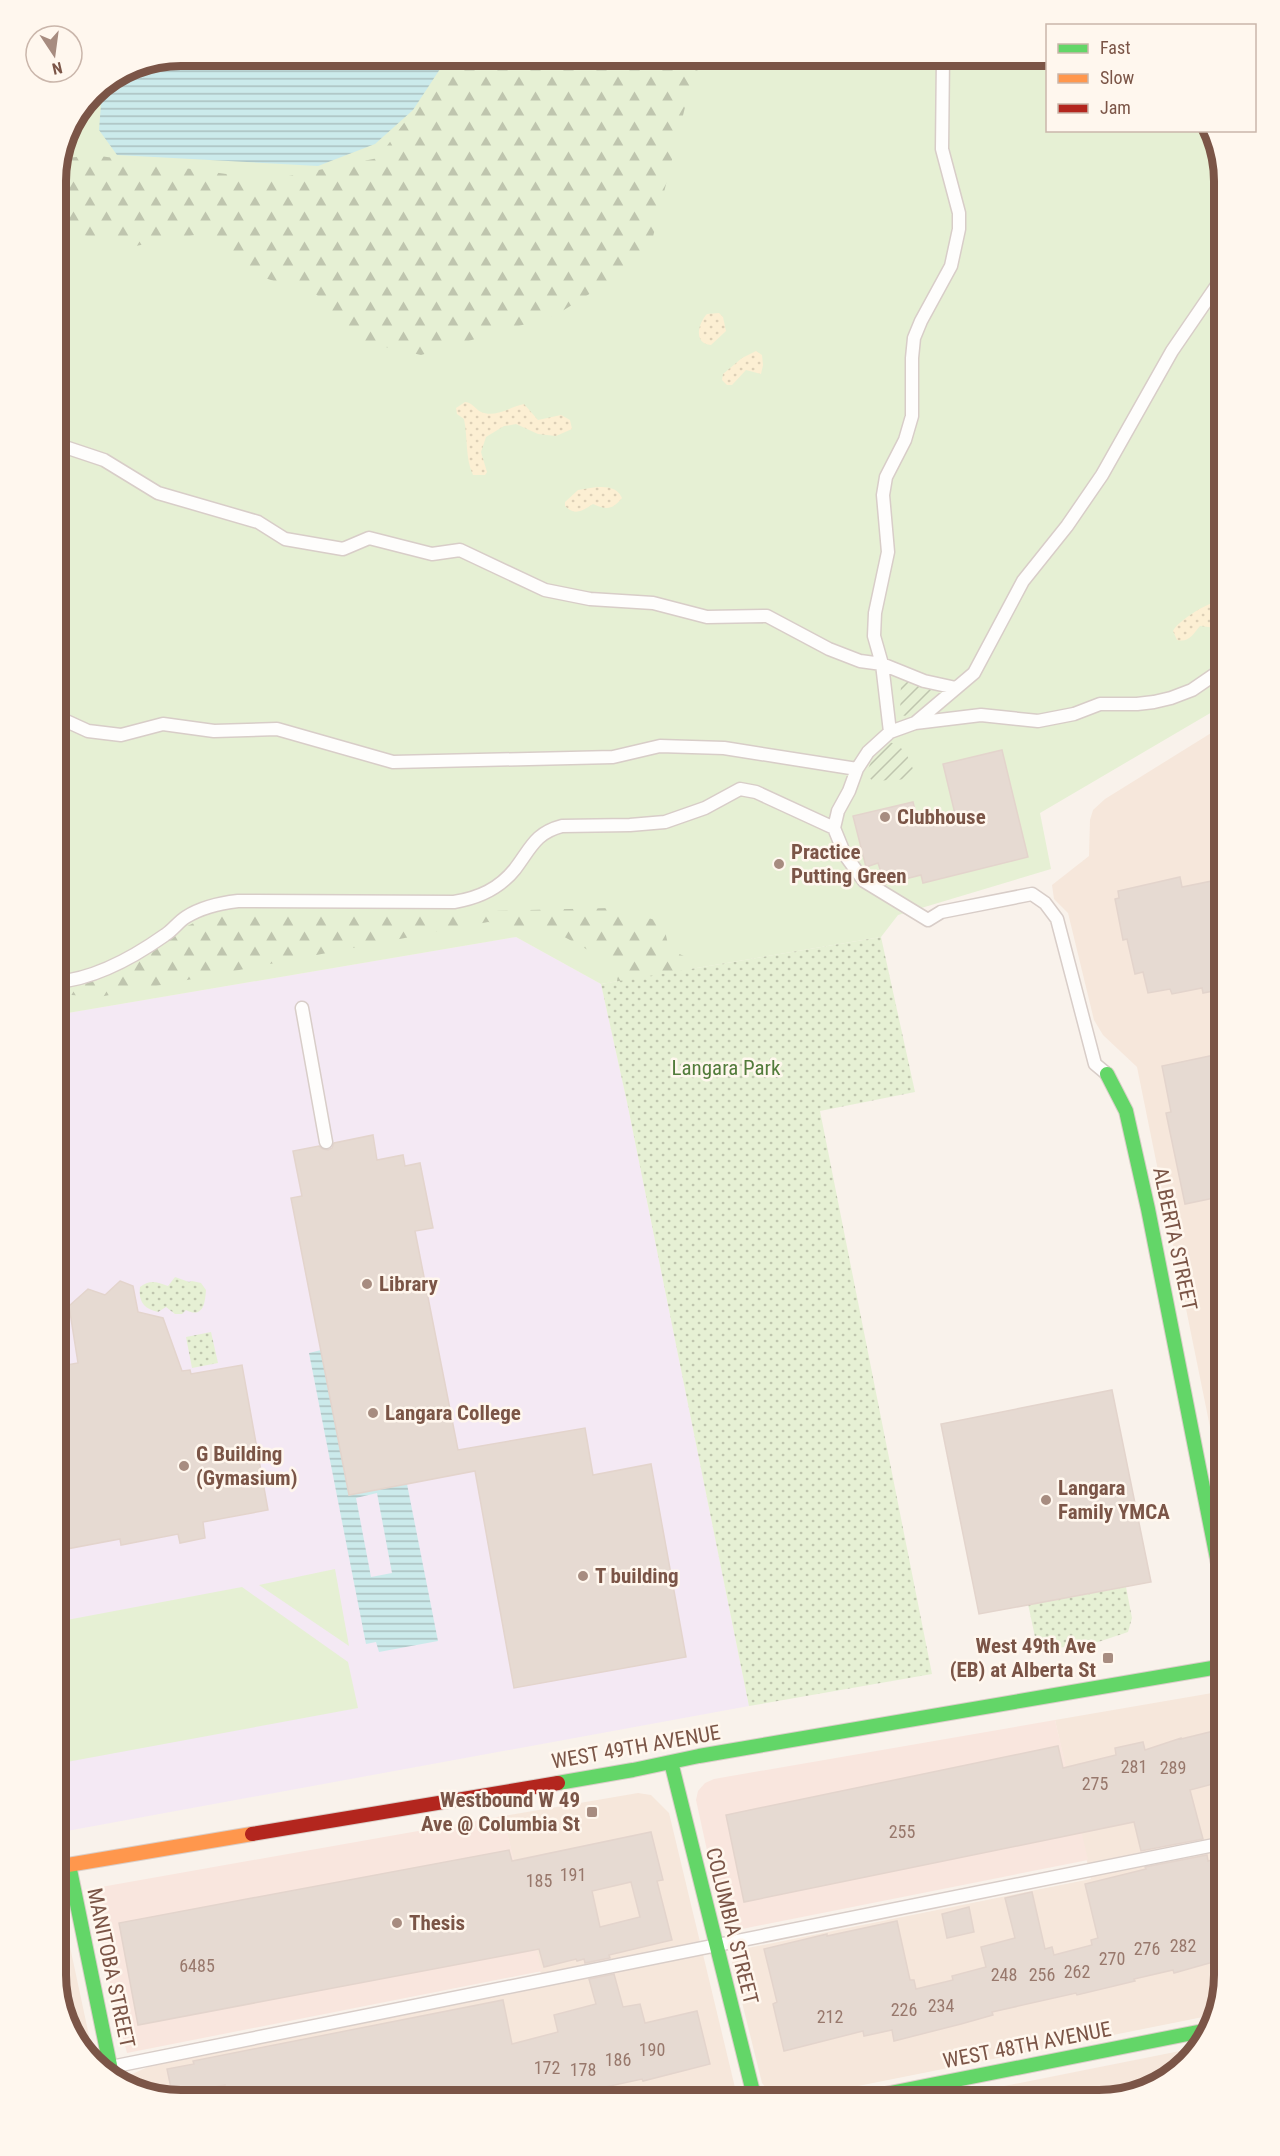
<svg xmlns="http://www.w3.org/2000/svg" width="1280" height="2156" font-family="'Roboto Condensed',sans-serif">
  <defs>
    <pattern id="forest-firs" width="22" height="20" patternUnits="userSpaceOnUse" patternTransform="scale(1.5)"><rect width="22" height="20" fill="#e6f0d4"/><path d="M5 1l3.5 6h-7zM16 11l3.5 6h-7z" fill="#bfc5ae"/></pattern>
    <pattern id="sand-dots" width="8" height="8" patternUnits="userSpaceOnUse" patternTransform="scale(1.5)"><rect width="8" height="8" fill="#fcefd3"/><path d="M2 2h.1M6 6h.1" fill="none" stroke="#dccfb6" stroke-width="1.8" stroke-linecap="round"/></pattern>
    <pattern id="park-dots" width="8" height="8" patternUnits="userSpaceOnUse" patternTransform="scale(1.5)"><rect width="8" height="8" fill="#e6f0d4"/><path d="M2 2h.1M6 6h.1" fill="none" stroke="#bfc5ae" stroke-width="1.8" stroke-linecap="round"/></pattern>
    <pattern id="garden-furrows" width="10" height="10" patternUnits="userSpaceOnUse" patternTransform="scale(1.5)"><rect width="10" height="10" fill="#e6f0d4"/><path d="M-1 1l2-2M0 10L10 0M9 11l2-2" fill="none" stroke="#bfc5ae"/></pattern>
    <pattern id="water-rules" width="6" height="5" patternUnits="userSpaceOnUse" patternTransform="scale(1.5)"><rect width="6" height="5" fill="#cbeaeb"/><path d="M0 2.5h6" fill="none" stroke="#aac0c0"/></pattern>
  </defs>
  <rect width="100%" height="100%" fill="#f9f2eb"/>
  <path fill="#f6e7db" d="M1224,725v771l-87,-429 -34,-32 -9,-15 -26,-107 -14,-14 -2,-14 37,-29 1,-36 3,-10 12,-11z
    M1218,1692l6,2v282l-11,39 -420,84h-11l-11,-5 -9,-11 -31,-125 12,-9 348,-70 -36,-159z
    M638,1793l13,2 18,18 69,287h-565l-41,-14 -2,-11 20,-9 394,-79 -41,-171z
    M56,1898l4,2 34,159 -26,-29 -12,-55z
    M1200,2047l-46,41 -55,12h-165z"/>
  <path fill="#f9e6de" d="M1055,1720l33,140 -351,70 -13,-2 -28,-128 2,-9 7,-8 9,-4z
    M503,1816l39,155 -415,82 -12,-46 -22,-106 8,-14z"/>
  <path fill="#f4e9f4" d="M516,937l85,47 26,118 122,604 -693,127v-818z"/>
  <path fill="#e6f0d4" d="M181,56h866l1,74 165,1 11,50v524l-184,108 11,56 -153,46 -17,22 -280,47 -85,-47 -460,78v-842l12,-47 24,-34 41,-27z
    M335,1569l14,77 -90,-61z
    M242,1587l106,75 10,46 -302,56v-142z"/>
  <path fill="url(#forest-firs)" d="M459,56h246l-14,27 -43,174 -92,58 -135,40 -72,-16 -32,-44 -71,-23 -40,-39 -76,14 -74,-19v-55l3,-14 34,-4 176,25 109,-22 66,-89z
    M610,908l53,14 6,27 19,9 8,28 -81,10 3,-22 -19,-18 -40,-22 -71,-12 -389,75 -41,-3 29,-11 47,-22 49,-33 37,-17 98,4z"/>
  <path fill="url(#sand-dots)" d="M719,313l4,4 3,14 -15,14c-18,-1 -13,-22 -4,-31z
    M756,351l6,4 1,10 -2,9 -15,-4 -14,15h-5l-5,-5 1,-6 19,-16z
    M465,402c8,1 10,7 16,10 14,6 29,-5 43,-8l14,16 23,-5 9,5 2,9 -16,7 -18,-2 -22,-10 -5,1 -7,1 -18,11 -5,15 6,20 -2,3h-12c-8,-17 -5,-37 -9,-56l-7,-5 -1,-6z
    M597,487c11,0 20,0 25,11 -10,12 -15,12 -29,6 -11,7 -18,12 -28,2v-4l13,-12z
    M1215,602l9,7 -2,15 -6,4 -16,-2c-7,8 -11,17 -23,14l-4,-9c5,-10 31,-26 42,-29z"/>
  <path fill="url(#park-dots)" d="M881,937l34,155 -95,19 112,563 -183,32 -122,-604 -26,-118z
    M175,1277l14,5 3,-1 9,2 5,7c-1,12 -2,29 -20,20l-4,4h-7l-9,-7 -8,5c-14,-3 -20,-11 -18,-25 10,-8 17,-5 28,-1z
    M211,1332l7,31 -26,5 -6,-31z
    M1126,1587l6,31 -4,14 -30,10 -60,9 -10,-47z"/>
  <path fill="url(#garden-furrows)" d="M904,678l32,10 5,4 -1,3 -27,22 -13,-2 1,-32z
    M889,742c15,4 19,14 24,27l-3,10 -37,2 -6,-5c1,-15 11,-24 22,-34z"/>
  <path fill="url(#water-rules)" fill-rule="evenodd" d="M181,56h272l-11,10 -29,44 -38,34 -57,22 -201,-11 -18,-25 2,-26 22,-32 10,-7z
    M321,1350l28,145 58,-11 31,157 -59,11 -3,-10 -10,2 -57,-291zM377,1493l15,80 -21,4 -15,-79z"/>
  <path fill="#e6dad2" stroke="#e3d4cc" stroke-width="1.5" fill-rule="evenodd" d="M1002,750l26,107 -105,26 -2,-8 -36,9 -7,-21 -12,4 -13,-51 60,-14 6,24 37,-8 -13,-54z
    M1180,877l2,10 30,-6 4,20 8,-1v57h-3l3,19v13l-21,4 -1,-5 -30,6 -2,-5 -22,4 -5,-21 -8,2 -8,-35 -4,1 -8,-41 4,-1 -1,-7z
    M1224,1053v143l-39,8 -19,-91 5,-1 -9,-46z
    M373,1135l4,25 26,-5 2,11 15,-3 13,65 -18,3 43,219 127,-22 8,47 58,-11 35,193 -172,31 -39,-217 -126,24 -58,-297 11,-2 -9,-45 26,-5 4,3 5,1 4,-2 2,-5z
    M120,1281l13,5 5,26 25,6 19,53 8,-1 1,4 51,-9 26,145 -65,12 2,16 -25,5 -2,-9 -57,11 -1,-6 -64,12v-184l22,-4 -9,-57 19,-17 17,6z
    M1112,1390l39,192 -172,32 -38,-190z
    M1218,1730l6,28v23l-34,9 13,49 -62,12 -7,-29 -390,80 -18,-87 332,-69 5,22 53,-13 -1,-7 28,-6 2,8 36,-12v1z
    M651,1832l12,48 -6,1 15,59 -63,15 1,3 -25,5 -1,-4 -7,2 -1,-2 -32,8 -5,-18 -401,76 -19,-102 390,-73 3,11zM631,1882l9,35 -40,10 -8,-36z
    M1207,1855l1,6 16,-4v102l-50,14 -1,-3 -39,9 1,2 -58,14 -1,-2 -84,19 1,3 -32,9 -67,17 -2,-11 -28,6 -1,-5 -79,20 -11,-47 4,-2 -13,-53 63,-15v2l70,-15 13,59h4l2,9 37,-9 -1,-4 34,-9 -5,-20 34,-9 -10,-40 27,-6 13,57 7,-2 2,8 38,-10 -1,-5 7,-2 -13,-54 61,-15 -1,-2z
    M969,1907l5,25 -27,6 -5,-24z
    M614,1974l9,33 17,-3 5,19 52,-12 13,53 -67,17 -1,-2 -97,21h-319l-1,-15 -25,5v-2l-28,5 -5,-24 27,-5 -1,-3 310,-61 9,44 46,-12 -4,-17 42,-11 -7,-25z"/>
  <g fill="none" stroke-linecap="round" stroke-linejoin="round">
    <g stroke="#d8cdc8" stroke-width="15">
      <path id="lane" d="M56,444l48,16 54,33 100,29 27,17 58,10 26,-11 63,16 28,-4 85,40 45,9 63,4 54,14 60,-1 62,33 31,12 22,3 42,17 32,7
        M56,714l8,6 24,11 33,4 42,-11 51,7 63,-2 116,33 220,-5 47,-11 64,2 133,21
        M915,723l59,-50 49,-92 44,-55 35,-51 70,-124 52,-76
        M890,732l-8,-68 -8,-28 1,-23 13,-61 -5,-57 3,-18 19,-37 7,-24v-58l2,-20 7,-17 30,-55 8,-37v-16l-17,-64 1,-93
        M56,982c38,-3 78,-25 109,-47 8,-5 13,-13 21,-18 16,-10 34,-14 52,-16l216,1c25,-4 45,-13 61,-33 16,-21 20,-36 47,-43l68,-1 35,-3 40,-14 35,-19 16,3 78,36
        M302,1008l24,134
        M1107,1074l-12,-10 -38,-145 -12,-16 -13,-9 -91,18 -13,8 -64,-39 -19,-26 -11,-27 4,-17 11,-20 8,-22 11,-17 22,-20 25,-9 66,-8 57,6 36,-7 26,-10h37l17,-2 17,-4 21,-8 32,-22
        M111,2067l1113,-224"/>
    </g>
    <g stroke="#dacec8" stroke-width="16">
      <path id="fast" d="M1107,1074l19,37 22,98 76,385
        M671,1762l84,338
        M558,1783l75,-13 66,-14 525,-90
        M69,1865l44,215
        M855,2100l353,-70"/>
    </g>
    <g stroke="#dacec8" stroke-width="16">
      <path id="slow" d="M56,1867l196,-33"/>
    </g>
    <g stroke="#dacec8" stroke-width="16">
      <path id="jam" d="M252,1834l306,-51"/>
    </g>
    <use href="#lane" stroke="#fefdfc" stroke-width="12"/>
    <use href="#fast" stroke="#63d668" stroke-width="14"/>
    <use href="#slow" stroke="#ff974d" stroke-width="14"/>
    <use href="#jam" stroke="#b3261e" stroke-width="14"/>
  </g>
  <g fill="#a78c80" stroke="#fff7ee" stroke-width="2">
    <circle cx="885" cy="817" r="6"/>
    <circle cx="779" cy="864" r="6"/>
    <circle cx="367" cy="1284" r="6"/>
    <circle cx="373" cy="1413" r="6"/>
    <circle cx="184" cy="1466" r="6"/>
    <circle cx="1046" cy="1500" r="6"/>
    <circle cx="583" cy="1576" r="6"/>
    <rect x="1102" y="1652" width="12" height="12" rx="3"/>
    <rect x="586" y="1806" width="12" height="12" rx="3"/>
    <circle cx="397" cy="1923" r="6"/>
  </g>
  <g text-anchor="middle" stroke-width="5" stroke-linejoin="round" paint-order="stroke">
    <g font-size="18" fill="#98786c">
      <text x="1134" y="1773">281</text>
      <text x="1173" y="1774">289</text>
      <text x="1095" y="1790">275</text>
      <text x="902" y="1838">255</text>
      <text x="573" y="1881">191</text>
      <text x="539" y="1887">185</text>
      <text x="1183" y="1952">282</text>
      <text x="1147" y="1955">276</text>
      <text x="1112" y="1965">270</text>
      <text x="197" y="1972">6485</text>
      <text x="1077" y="1978">262</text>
      <text x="1004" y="1981">248</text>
      <text x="1042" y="1981">256</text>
      <text x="941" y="2012">234</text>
      <text x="904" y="2016">226</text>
      <text x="830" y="2023">212</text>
      <text x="652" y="2056">190</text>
      <text x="618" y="2066">186</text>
      <text x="547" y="2074">172</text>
      <text x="583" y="2076">178</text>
    </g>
    <g font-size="21" font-weight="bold" fill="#7b5547" stroke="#fff7ee" text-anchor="start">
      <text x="897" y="824">Clubhouse</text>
      <text x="791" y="859">Practice<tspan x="791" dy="24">Putting Green</tspan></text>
      <text x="379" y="1291">Library</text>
      <text x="385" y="1420">Langara College</text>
      <text x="196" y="1461">G Building<tspan x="196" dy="24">(Gymasium)</tspan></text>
      <text x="1058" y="1495">Langara<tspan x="1058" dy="24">Family YMCA</tspan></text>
      <text x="595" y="1583">T building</text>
      <text x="1096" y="1653" text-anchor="end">West 49th Ave<tspan x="1096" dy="24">(EB) at Alberta St</tspan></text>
      <text x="580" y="1807" text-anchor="end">Westbound W 49<tspan x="580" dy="24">Ave @ Columbia St</tspan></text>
      <text x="409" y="1930">Thesis</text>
    </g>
    <g font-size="21" fill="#527c3b" stroke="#fff7ee">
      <text x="726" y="1075">Langara Park</text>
    </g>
    <g font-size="21" fill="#7b5547" stroke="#fff7ee">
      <text transform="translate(1175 1239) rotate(78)" y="7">ALBERTA STREET</text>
      <text transform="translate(636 1747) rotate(-10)" y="7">WEST 49TH AVENUE</text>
      <text transform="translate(732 1926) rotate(76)" y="7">COLUMBIA STREET</text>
      <text transform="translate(111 1968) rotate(78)" y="7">MANITOBA STREET</text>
      <text transform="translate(1027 2045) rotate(-11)" y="7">WEST 48TH AVENUE</text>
    </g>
  </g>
  <path d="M0 0H1280V2156H0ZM181 66H1099A115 115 0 0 1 1214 181V1975A115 115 0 0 1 1099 2090H181A115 115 0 0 1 66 1975V181A115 115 0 0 1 181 66Z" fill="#fff7ee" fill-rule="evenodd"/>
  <path fill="none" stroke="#7b5547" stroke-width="8" d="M181 66H1099A115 115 0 0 1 1214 181V1975A115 115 0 0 1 1099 2090H181A115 115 0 0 1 66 1975V181A115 115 0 0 1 181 66Z"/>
  <rect x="1046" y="24" width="210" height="108" fill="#fff7ee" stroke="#cab6ab" stroke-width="1.5"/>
  <rect x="1058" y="44" width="30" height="9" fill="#63d668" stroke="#cab6ab" stroke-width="1.5"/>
  <text x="1100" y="54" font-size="18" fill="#7b5547">Fast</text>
  <rect x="1058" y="74" width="30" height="9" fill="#ff974d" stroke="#cab6ab" stroke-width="1.5"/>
  <text x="1100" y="84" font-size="18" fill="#7b5547">Slow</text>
  <rect x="1058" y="104" width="30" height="9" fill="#b3261e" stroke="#cab6ab" stroke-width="1.5"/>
  <text x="1100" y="114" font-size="18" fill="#7b5547">Jam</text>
  <g transform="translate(54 54) rotate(167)"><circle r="28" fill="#fff7ee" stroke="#cab6ab" stroke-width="1.5"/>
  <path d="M0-4.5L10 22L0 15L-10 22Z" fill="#a78c80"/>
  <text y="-9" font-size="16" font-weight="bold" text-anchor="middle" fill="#7b5547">N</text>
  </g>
</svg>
